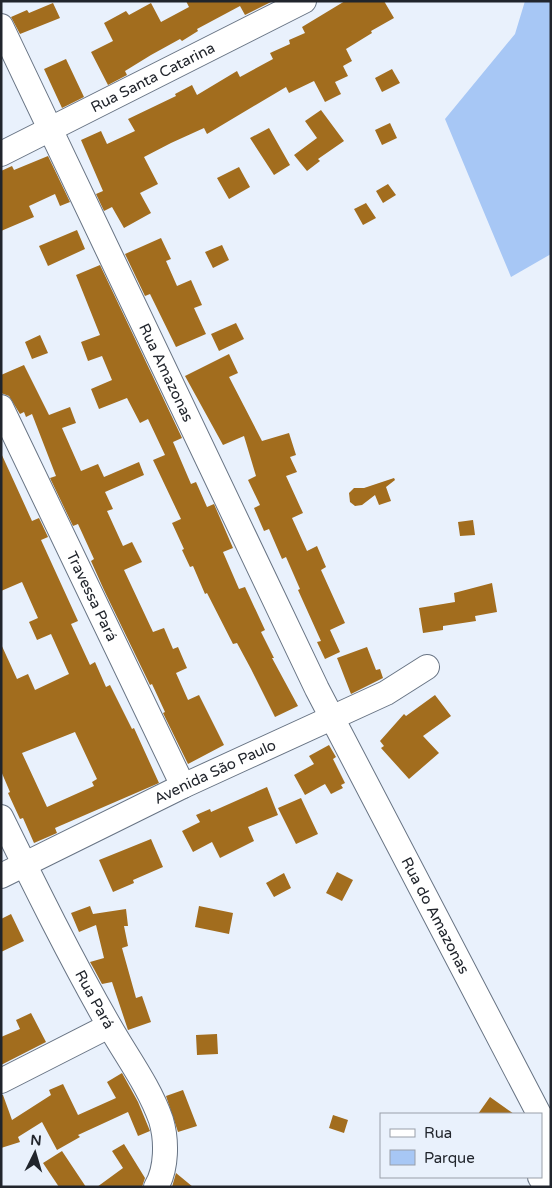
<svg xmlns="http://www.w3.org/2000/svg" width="552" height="1188" font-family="'Varela Round',sans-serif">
  <rect width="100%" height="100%" fill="#e9f1fc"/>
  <path fill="#a7c7f5" d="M525,1h26v253l-40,23 -66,-158 70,-85z"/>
  <path fill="#a26d1e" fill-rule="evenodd" d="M186,1h87l-28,14 -5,-9 -43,23 1,2 -16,10 -2,-2 -29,16 -26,16 2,4 -19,10 -17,-33 22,-11 -9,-18 22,-12 3,4 22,-12 10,19 28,-15z
    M345,1h39l10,17 -23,13 1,2 -26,16 6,12 -9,5 5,10 -13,6 6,12 -16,8 -11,-21 -25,12 -3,-6 -79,47 -3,-6 -33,15 -27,14 14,27 -18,9 11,20 -27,15 -12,-21 -8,4 -8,-17 7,-3 -22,-51 20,-9 6,13 28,-13 -7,-12 48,-23 -1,-2 17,-9 5,10 40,-24 3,6 33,-18 -3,-6 20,-9 -1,-4 16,-7 -3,-6z
    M53,3l7,15 -40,16 -9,-17 16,-7 2,3z
    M66,59l18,38 -22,11 -18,-39z
    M392,69l8,14 -18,9 -7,-14z
    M321,110l23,31 -26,18 2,2 -13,10 -13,-16 23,-17 -12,-17z
    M390,123l7,15 -15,7 -7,-15z
    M269,128l21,37 -16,10 -24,-37z
    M48,156l22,46 -10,4 -5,-12 -26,12 5,11 -33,14v-60l11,-5 2,4z
    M239,167l11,20 -21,12 -12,-21z
    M388,184l8,11 -13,8 -7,-12z
    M366,203l10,15 -13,7 -9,-16z
    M77,230l8,19 -37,17 -9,-20z
    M161,238l10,21 -5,2 11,25 14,-6 11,25 -8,3 12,26 -30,13 -26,-53 -5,2 -20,-42z
    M222,245l7,15 -16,8 -8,-16z
    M100,265l82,173 -9,4 18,42 5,-2 11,25 7,-3 19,44 -10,4 16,37 6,-2 20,43 -4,2 13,26h-2l26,48 -23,11 -24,-48 -14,-26 -4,1 -26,-51 -2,1 -12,-28 -3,1 -8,-17 2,-1 -12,-26 9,-4 -28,-59 12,-5 -17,-36 -8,4 -13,-25 -28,11 -8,-20 21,-9 -10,-24 -14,5 -7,-19 19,-7 -24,-60z
    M236,323l8,16 -25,12 -8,-17z
    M40,335l8,18 -16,6 -7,-17z
    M229,354l9,19 -9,4 33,64 27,-8 7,22 -6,2 7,15 -11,4 17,37 -11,5 15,33 10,-5 9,21 -5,3 24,53 -15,7 10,22 -15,7 -8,-17 4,-1 -23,-51 2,-1 -14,-32 -4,2 -13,-30 -5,2 -10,-23 6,-3 -12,-25 8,-4 -12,-40 -21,9 -38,-69z
    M24,365l25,50 21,-8 6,16 -14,5 19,43 17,-7 6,13 35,-15 5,13 -39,17 8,17 -6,2 16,35 9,-4 10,20 -18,8 29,62 11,-4 9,21 5,-2 9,21 -11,5 12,27 11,-5 25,50 -36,19 -25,-51 2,-1 -13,-28 -2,1 -46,-95 -13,-29 3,-2 -16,-35 -5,2 -23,-48 6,-2 -24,-62 -6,3 -2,-5 -4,2 -11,-18 -8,-3v-18z
    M1,453l31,68 7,-3 9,19 -7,3 37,81 -7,3 19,41 5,-3 11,25 4,-2 22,44 2,-1 25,55 -104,45 2,5 -23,10 -11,-25 -3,1 -12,-26 2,-1 -9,-21v-127l16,35 11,-5 7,16 34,-16 -18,-40 -14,6 -8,-18 9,-4 -16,-36 -21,9zM75,732l22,47 -5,3 2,4 -47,21 -25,-54z
    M394,478l1,2 -9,7 5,14 -12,4 -4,-10 -13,10 -7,1 -5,-4 -1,-9 5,-5h10z
    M473,520l2,15 -15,1 -2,-14z
    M492,583l5,29 -22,4 1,5 -33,5v4l-20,3 -4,-25 36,-6 -1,-9z
    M367,647l9,23 4,-1 3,9 -32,16 -14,-36z
    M435,695l16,21 -28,20 16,17 -30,26 -28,-31 3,-2 -4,-5 24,-27 2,2z
    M329,745l7,12 -3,2 12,24 -4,2 2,3 -12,6 -6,-10 -20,11 -11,-20 20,-11 -5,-8z
    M267,787l11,28 -30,12 6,14 -34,17 -8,-16 -19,10 -11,-21 18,-9 -4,-7 14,-6 1,3z
    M301,798l17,36 -22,10 -18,-36z
    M151,839l12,28 -30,13 1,3 -21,9 -14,-32z
    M337,872l16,8 -11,21 -16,-8z
    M284,873l7,15 -17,9 -8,-14z
    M90,906l3,8 33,-5 2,17h-4l4,20 -6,2 14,50 6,-2 9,26 -23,8 -16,-48 -10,2 -8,-15 -4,-7 14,-4 -8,-33 -17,7 -8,-19z
    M199,906l34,7 -4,21 -34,-7z
    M11,914l13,27 -23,11v-33z
    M31,1013l15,29 -45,23v-28l19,-8 -4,-9z
    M217,1034l1,20 -21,1 -1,-20z
    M122,1073l16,29 12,29 -12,5 -10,-24 -50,23 2,2 -23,13 -15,-28 -24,15 2,5 -19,6v-53h2l9,25 39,-25 -2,-5 14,-6 15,31 38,-17 -9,-16z
    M183,1090l14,36 -19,6 -12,-36z
    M490,1097l24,17h-36z
    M333,1115l15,5 -4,13 -15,-5z
    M124,1144l21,34 -3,9h-45l26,-19 -11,-17z
    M62,1151l24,36h-27l-16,-24z
    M176,1173l17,14h-21z"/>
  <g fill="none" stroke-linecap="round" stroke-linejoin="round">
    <g stroke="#687484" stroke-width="26">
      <g id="minor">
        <path id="s1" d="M1,26l316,663 222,425"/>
        <path id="s2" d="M1,154l303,-153"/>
        <path id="s3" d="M1,407l182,379"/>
        <path id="s4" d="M1,817c35,71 70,142 109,210 17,30 39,59 51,93 6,20 6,49 -5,67"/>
        <path id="s5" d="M1,876l182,-90 203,-93 41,-26"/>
        <path d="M1,1081l108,-55"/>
        <path d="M541,1117l10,19"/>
        <path d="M541,1164l10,-13"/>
        <path d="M540,1177l6,10"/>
      </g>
    </g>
    <use href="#minor" stroke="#fff" stroke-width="24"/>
  </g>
  <g text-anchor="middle" stroke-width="5" stroke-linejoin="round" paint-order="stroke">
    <g font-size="15" fill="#21252c" stroke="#e9f1fc">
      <text dy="5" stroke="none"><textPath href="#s2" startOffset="170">Rua Santa Catarina</textPath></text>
      <text dy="5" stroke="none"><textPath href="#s1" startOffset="384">Rua Amazonas</textPath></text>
      <text dy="5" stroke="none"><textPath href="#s3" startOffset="210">Travessa Pará</textPath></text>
      <text dy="5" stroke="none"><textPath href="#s5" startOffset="238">Avenida São Paulo</textPath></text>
      <text dy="5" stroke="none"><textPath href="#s1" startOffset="990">Rua do Amazonas</textPath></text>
      <text dy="5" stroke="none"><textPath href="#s4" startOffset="205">Rua Pará</textPath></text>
    </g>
  </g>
  <rect width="552" height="1188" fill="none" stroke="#21252c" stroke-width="5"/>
  <rect x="380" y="1113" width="162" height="65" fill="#e9f1fc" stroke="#999fa9"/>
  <rect x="390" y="1129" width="25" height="8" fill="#ffffff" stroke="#999fa9"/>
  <text x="424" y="1138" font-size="15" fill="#21252c">Rua</text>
  <rect x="390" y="1150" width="25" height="15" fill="#a7c7f5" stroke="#999fa9"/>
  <text x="424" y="1163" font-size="15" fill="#21252c">Parque</text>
  <g transform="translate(35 1153) rotate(5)" stroke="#e9f1fc" stroke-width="4" paint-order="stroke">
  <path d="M0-4L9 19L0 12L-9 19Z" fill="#21252c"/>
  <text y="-8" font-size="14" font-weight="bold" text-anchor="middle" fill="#21252c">N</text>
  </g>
</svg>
